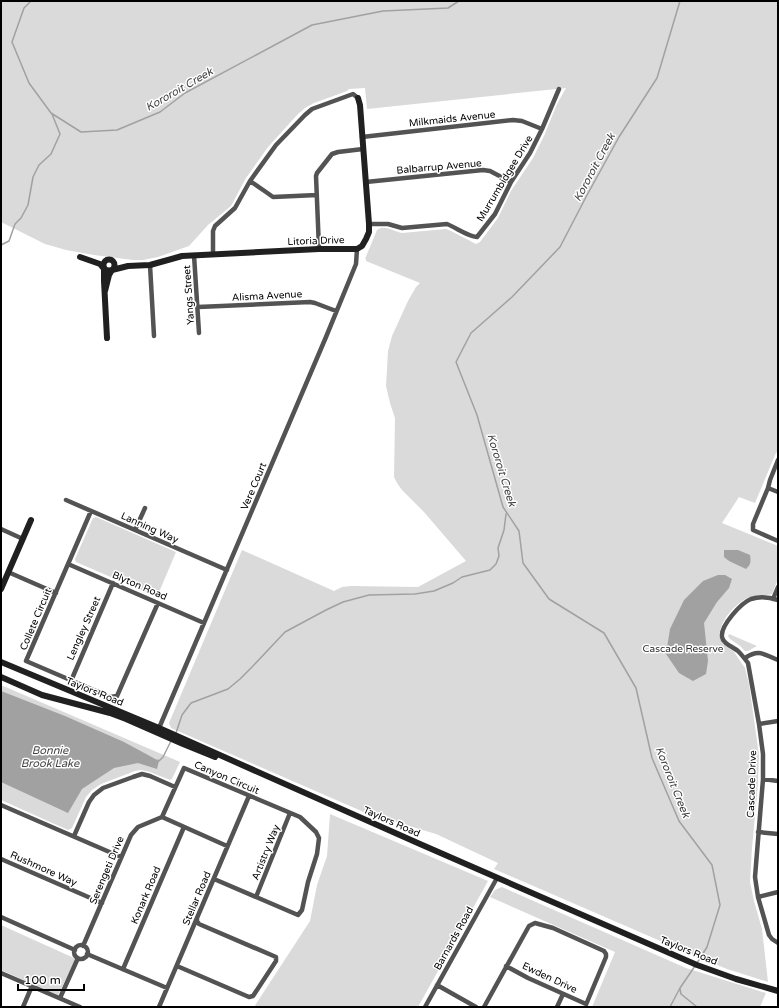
<svg xmlns="http://www.w3.org/2000/svg" width="779" height="1008" font-family="'Varela Round',sans-serif">
  <rect width="100%" height="100%" fill="#fff"/>
  <path fill="#dadada" d="M1,1h777v449l-3,5 -20,48 -16,-6 -17,26 56,23v33l-6,15c-7,2 -15,1 -22,3 -9,3 -22,15 -26,24 -3,4 -4,10 -5,15l4,8 11,8 11,16 4,16 10,71 -1,28 -6,65 -2,34 4,19 8,28 6,53 -41,-13 -32,-13 -201,-87 4,-6 -62,-29 -70,-21 -195,-85 -2,-5 73,-173 92,41 8,-4 9,-1 67,1 48,-26 -42,-49 -22,-22 -5,-7 -3,-6 1,-59 -5,-15 -4,-17 2,-35 4,-15 16,-35 8,-14 4,-4 -54,-22v-2h-1l12,-29c8,-6 17,2 25,3l44,-4 5,2 25,13 4,-2 18,-24 13,-27 22,-33 11,-22 13,-32 9,-16 -199,21 -2,-21 -16,1 -2,2 -33,12 -9,5 -7,6 -30,33 -22,31 -15,28 -23,19 -19,21 -31,11 -15,3h-10l-39,-5 -28,-5 -21,-6 -44,-22z
    M96,517l80,35 -19,45 -81,-35 -1,-3 18,-41z
    M729,634l28,12 -9,5h-3l-5,-5 -10,-7 -2,-3z
    M1,685l179,77 -8,17 -2,1 -20,-8 -9,-2 -6,1 -34,13 -9,6 -6,7 -14,31 -4,2 -67,-30z
    M330,814l158,67 -70,126h-164l56,-86 7,-36 10,-29z
    M502,887l184,81 80,25 -6,14h-168l23,-55 -125,-55 5,-7z
    M1,925l73,33 1,2 -17,35 -57,-25z"/>
  <path fill="#a1a1a1" d="M724,550h14l12,5c1,6 1,10 -4,14l-17,-8 -5,-4z
    M718,575h7l7,4 -3,9 -12,14 -13,21 4,38 -2,13 -13,7 -14,-8 -13,-19 4,-25 14,-29 19,-19z
    M1,691l64,25 59,26 35,19 -2,8 -19,-6 -24,5 -32,21 -14,24 -67,-31z"/>
  <g fill="none" stroke-linecap="round" stroke-linejoin="round">
    <path stroke="#a1a1a1" stroke-width="1.5" d="M31,1l-7,7 -12,34 17,41 22,30 30,19 36,-2 43,-18 25,-19 127,-68 71,-14 65,-3 11,-7
      M680,1l-23,77 -38,59 -33,60 -26,50 -48,50 -41,36 -15,29 21,53 26,92 16,24 4,32 26,36 55,34 32,55 16,70 27,63 33,44 8,40 -13,42 -10,16
      M1,245l8,-4 6,-17 6,-6 7,-13 5,-28 6,-12 12,-11 9,-20 -8,-20
      M176,733l6,-18 9,-12 37,-14 12,-10 12,-12 33,-35 41,-22 17,-8 26,-7 46,-1 19,-3 19,-8 9,-6 28,-7 6,-6 3,-8 -1,-8 6,-18 2,-16
      M158,760l1,1 4,-4 8,-16
      M680,989l1,5 16,13
      M670,1007l10,-19 15,-22"/>
    <path stroke="#535353" stroke-width="4.5" d="M362,137l151,-17 9,1 20,8
      M250,181l16,11 7,5 44,-2
      M366,182l117,-12 7,1 21,11
      M369,224h19l14,4 45,-4c10,4 20,12 30,13l18,-23 16,-32 19,-29 12,-24 17,-40
      M319,249l-3,-73 1,-3 15,-19 6,-2 25,-3
      M213,254v-23l2,-5 20,-18 15,-27 26,-36 29,-30 7,-6 41,-15 5,4
      M194,255l5,78
      M150,265l4,71
      M198,307l112,-5 5,1 21,8
      M778,460l-8,20 -2,8 10,4
      M768,488l-15,36v6l25,11
      M66,500l161,70
      M91,511l-65,150 84,36 7,-1 41,-93
      M1,529l22,10
      M135,530l10,-22
      M68,564l136,59
      M8,572l48,21
      M773,599l5,-12
      M778,600c-9,-3 -18,-4 -27,-1 -10,4 -31,27 -29,38 1,7 11,10 16,14 4,4 7,8 10,12l11,61 4,30v25l-8,98 3,20 11,38 3,4 6,4
      M745,658c14,-9 18,-4 33,2
      M71,681l42,-98
      M759,724l19,-3
      M159,728l45,-105 122,-286 30,-73 1,-15
      M763,779l15,2
      M1,805l120,52
      M162,817l22,-49 116,49 16,15 3,6 -2,16 -9,28 -6,28 -4,5 -84,-36
      M758,832l20,2
      M74,836l15,-34 5,-7 9,-7 30,-11 9,-3 8,2 25,11
      M1,859l101,44
      M256,897l34,-84
      M758,897l20,-5
      M1,917l74,33
      M74 952a7 7 0 1 1 14 0a7 7 0 1 1-14 0Z
      M83,946l48,-111 7,-8 24,-10 65,29
      M87,954l80,34
      M177,966l72,31 4,-1 23,-35v-4l-77,-33 -2,-3v-2
      M506,966l22,12 58,26
      M123,969l61,-142
      M1,973l79,34
      M437,985l39,22
      M60,998l18,-40
      M23,1007l9,-21
      M159,1007l90,-211
      M425,1007l72,-129
      M484,1007l45,-81 6,-3 18,5 51,23 2,3v3l-21,50
      M557,1007l6,-13"/>
    <path stroke="#202020" stroke-width="6" d="M80,257l20,7 4,5v12l3,57
      M103.5 265a5.5 5.5 0 1 1 11 0a5.5 5.5 0 1 1-11 0Z
      M105,291l4,-16 3,-5 16,-4 22,-1 32,-9 137,-7h38l5,-3 4,-7 3,-7v-8l-9,-119 -2,-7
      M1,589l30,-69
      M1,662l158,66 261,116 277,121 39,14 42,12
      M1,677l41,18 68,18 16,6 57,25 32,13"/>
  </g>
  <g text-anchor="middle" stroke-width="3" stroke-linejoin="round" paint-order="stroke">
    <g font-size="10" fill="#000" stroke="#fff">
      <text transform="translate(452 118) rotate(-6)" y="4">Milkmaids Avenue</text>
      <text transform="translate(439 166) rotate(-5)" y="4">Balbarrup Avenue</text>
      <text transform="translate(504 178) rotate(-59)" y="4">Murrumbidgee Drive</text>
      <text transform="translate(316 240) rotate(-2)" y="4">Litoria Drive</text>
      <text transform="translate(188 295) rotate(-94)" y="4">Yangs Street</text>
      <text transform="translate(267 295) rotate(-3)" y="4">Alisma Avenue</text>
      <text transform="translate(253 486) rotate(-67)" y="4">Vere Court</text>
      <text transform="translate(150 527) rotate(24)" y="4">Lanning Way</text>
      <text transform="translate(140 585) rotate(23)" y="4">Blyton Road</text>
      <text transform="translate(35 619) rotate(-67)" y="4">Collete Circuit</text>
      <text transform="translate(83 628) rotate(-66)" y="4">Lengley Street</text>
      <text transform="translate(95 691) rotate(22)" y="4">Taylors Road</text>
      <text transform="translate(227 777) rotate(23)" y="4">Canyon Circuit</text>
      <text transform="translate(751 784) rotate(-88)" y="4">Cascade Drive</text>
      <text transform="translate(392 821) rotate(24)" y="4">Taylors Road</text>
      <text transform="translate(265 852) rotate(-68)" y="4">Artistry Way</text>
      <text transform="translate(44 868) rotate(24)" y="4">Rushmore Way</text>
      <text transform="translate(106 870) rotate(-67)" y="4">Serengeti Drive</text>
      <text transform="translate(145 895) rotate(-67)" y="4">Konark Road</text>
      <text transform="translate(196 898) rotate(-67)" y="4">Stellar Road</text>
      <text transform="translate(453 938) rotate(-61)" y="4">Barnards Road</text>
      <text transform="translate(689 950) rotate(22)" y="4">Taylors Road</text>
      <text transform="translate(550 977) rotate(25)" y="4">Ewden Drive</text>
    </g>
    <g font-size="10" fill="#313131" stroke="#fff">
      <text x="683" y="652">Cascade Reserve</text>
    </g>
    <g font-size="11" font-style="italic" fill="#424242" stroke="#fff">
      <text transform="translate(179 89) rotate(-30)" y="4">Kororoit Creek</text>
      <text transform="translate(594 167) rotate(-62)" y="4">Kororoit Creek</text>
      <text transform="translate(502 470) rotate(73)" y="4">Kororoit Creek</text>
      <text x="50" y="754">Bonnie<tspan x="50" dy="13">Brook Lake</tspan></text>
      <text transform="translate(673 782) rotate(68)" y="4">Kororoit Creek</text>
    </g>
  </g>
  <rect width="779" height="1008" fill="none" stroke="#000000" stroke-width="4"/>
  <path d="M18 984v6h66v-6" fill="none" stroke="#000000" stroke-width="2"/>
  <text x="24" y="984" font-size="12" fill="#000000" stroke="#ffffff" stroke-width="3" paint-order="stroke">100 m</text>
</svg>
